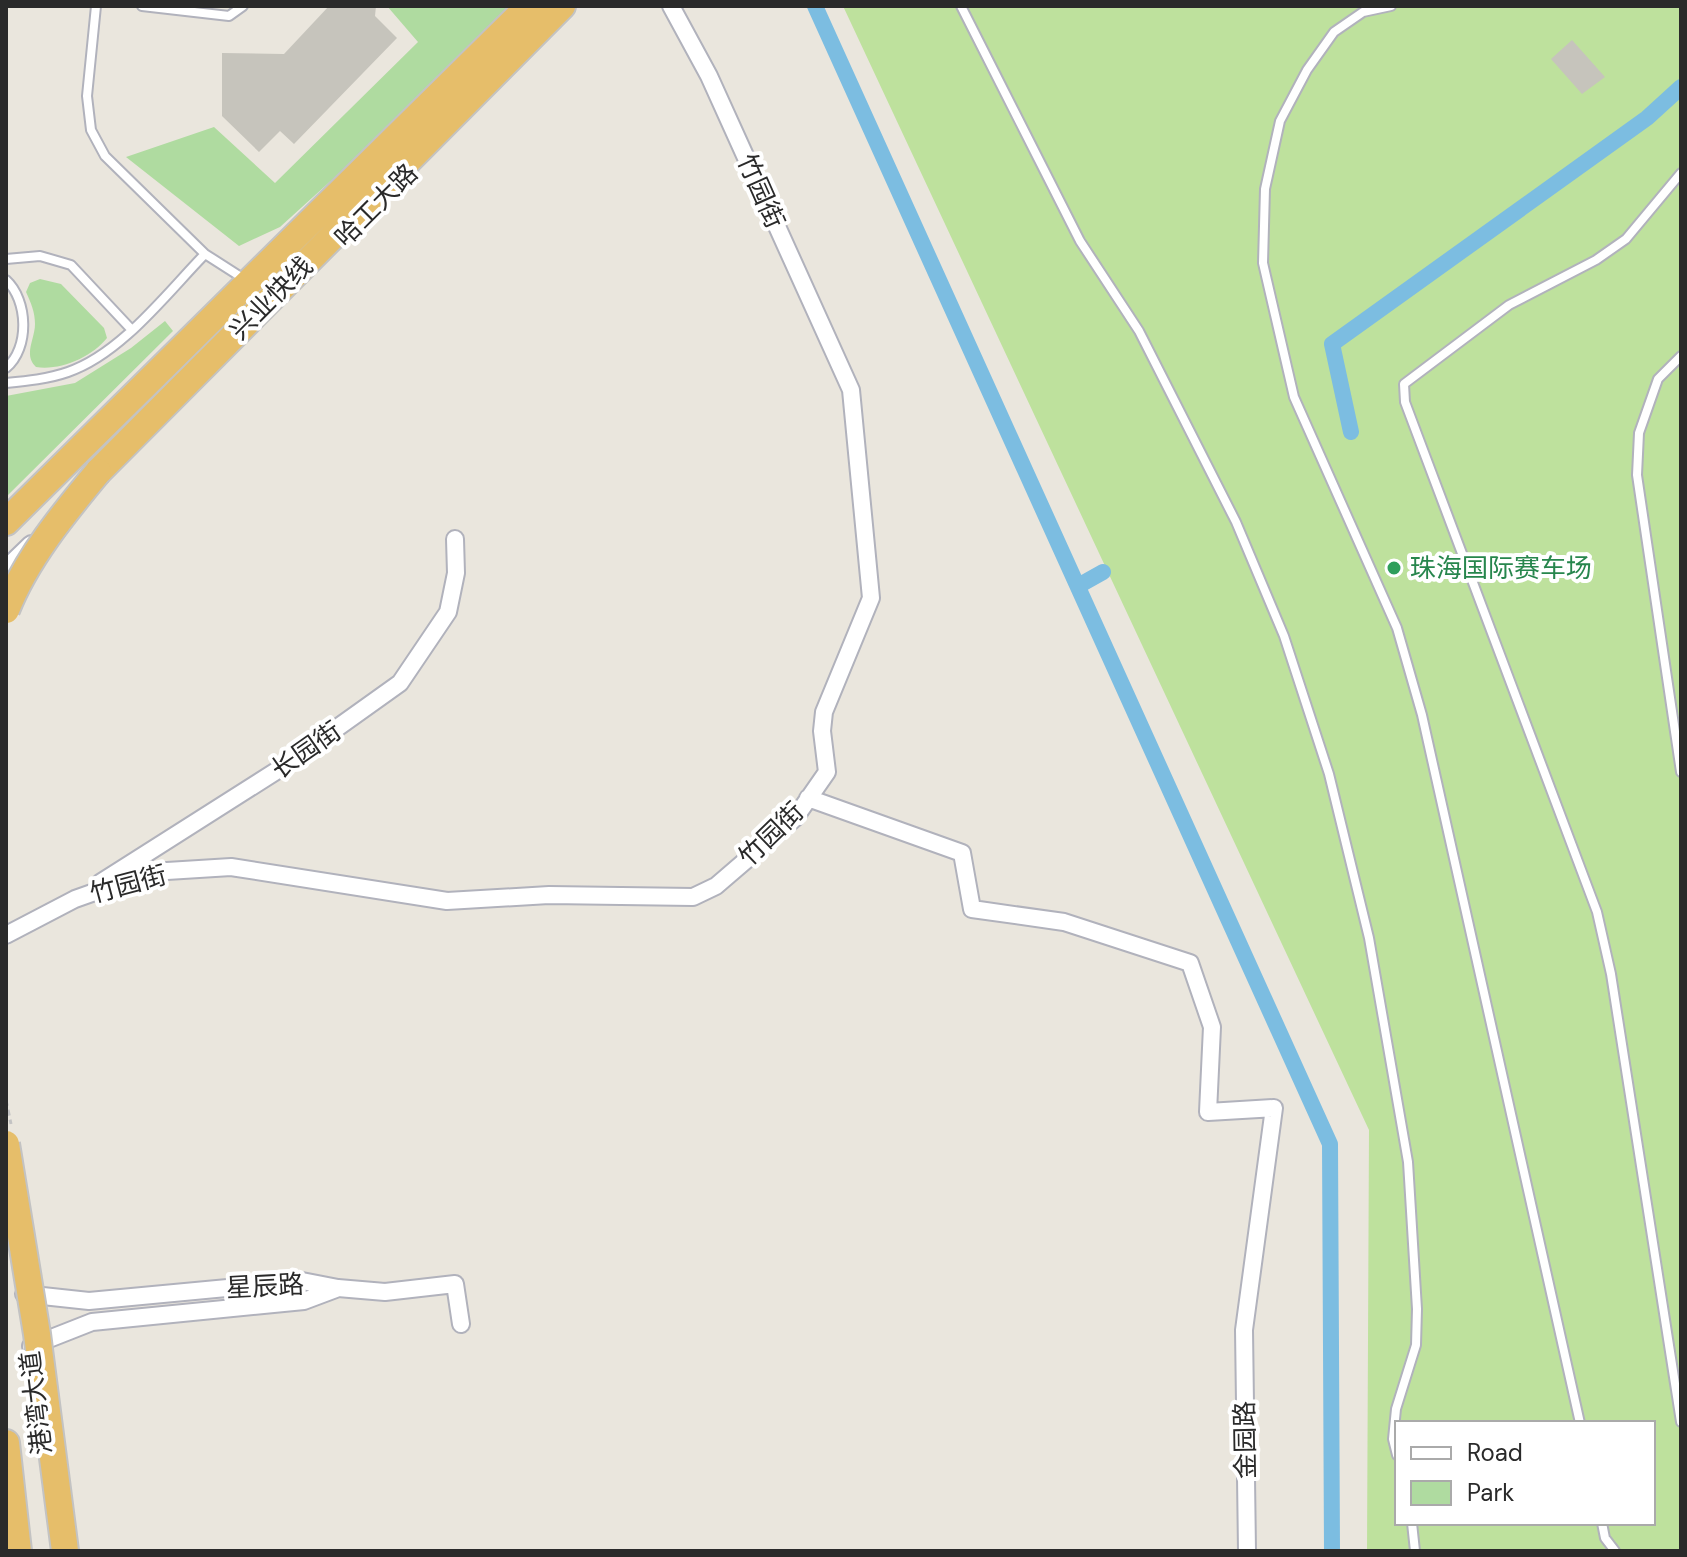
<svg xmlns="http://www.w3.org/2000/svg" width="1687" height="1557" font-family="'DM Sans','Noto Sans SC',sans-serif">
  <rect width="100%" height="100%" fill="#eae6dd"/>
  <path fill="#afdba0" d="M387,6h131l-75,73 -163,148 -41,19 -113,-89 88,-30 61,56 143,-141z
    M40,279l21,5 43,44 3,10c-15,19 -47,33 -71,29 -13,-12 -1,-28 -1,-43 0,-12 -4,-21 -9,-32l4,-9z
    M165,321l8,10 -167,166v-101l69,-13 56,-35z"/>
  <path fill="#bee19d" fill-rule="evenodd" d="M843,6h838v1545h-314l2,-421zM1397,1423h256v100h-256z"/>
  <g fill="none" stroke-linecap="round" stroke-linejoin="round">
    <path stroke="#7cbde1" stroke-width="16" d="M815,6l515,1138 2,407
      M1351,432l-19,-88 315,-226 34,-31
      M1078,586l25,-14"/>
  </g>
  <path fill="#c6c4bc" d="M329,6h47l-1,10 22,22 -103,106 -14,-13 -21,21 -37,-36v-63l62,1z
    M1572,40l33,37 -23,17 -31,-35z"/>
  <g fill="none" stroke-linecap="round" stroke-linejoin="round">
    <g stroke="#b1b2bc" stroke-width="12">
      <path id="service" d="M96,6l-9,90 4,34 14,26 100,98 36,23
        M142,6l87,10 14,-10
        M961,6l119,235 59,90 97,191 48,114 45,138 40,164 39,224 9,147 -1,36 -20,64 -3,30 4,16
        M1391,6l-28,6 -29,20 -27,38 -27,51 -15,68 -2,74 31,134 103,231 25,87 158,708
        M1681,173l-55,66 -30,21 -87,45 -105,79 1,18 192,510 14,62 70,448
        M6,259l34,-3 31,9 60,64
        M6,280c22,20 24,68 0,88
        M1681,356l-23,23 -19,54 -2,42 44,297
        M6,383c21,-2 42,-4 62,-11 53,-18 99,-79 137,-118
        M1412,1523l3,28
        M1602,1523l3,15 10,13"/>
    </g>
    <g stroke="#b1b2bc" stroke-width="20">
      <path id="minor" d="M808,798l154,55 10,56 92,13 126,41 22,64 -4,85 66,-4 -30,222 3,221
        M100,883l181,-115 119,-85 48,-71 8,-39 -1,-34
        M6,935l69,-36 76,-27 80,-5 216,34 102,-6 144,2 23,-11 79,-68 32,-46 -5,-41 2,-19 47,-114 -20,-208 -142,-314 -38,-70
        M24,1294l65,7 213,-20 36,7 47,4 70,-8 6,40
        M31,1346l61,-24 212,-21 32,-12"/>
    </g>
    <g stroke="#b1b2bc" stroke-width="24">
      <path id="tertiary" d="M6,571l26,-25"/>
    </g>
    <g stroke="#c3c3c3" stroke-width="30">
      <path id="trunk" d="M98,472l464,-466
        M6,522l523,-516
        M6,1443l12,108"/>
    </g>
    <path stroke="#c3c3c3" stroke-width="3" stroke-dasharray="6 4" stroke-linecap="butt" d="M6,1100l5,24"/>
    <use href="#service" stroke="#fff" stroke-width="8"/>
    <use href="#minor" stroke="#fff" stroke-width="16"/>
    <use href="#tertiary" stroke="#fff" stroke-width="20"/>
    <use href="#trunk" stroke="#e6be6a" stroke-width="26"/>
    <g stroke="#c3c3c3" stroke-width="30" stroke-linecap="butt">
      <path id="trunk-bridge" d="M6,610c20,-51 58,-97 92,-138
        M6,1144l31,190 28,217"/>
    </g>
    <use href="#trunk-bridge" stroke="#e6be6a" stroke-width="26"/>
  </g>
  <circle fill="#2e9e5b" stroke="#fff" stroke-width="3" cx="1394" cy="568" r="8"/>
  <g text-anchor="middle" stroke-width="8" stroke-linejoin="round" paint-order="stroke">
    <g font-size="26" fill="#2a2a2a" stroke="#fff">
      <text transform="translate(761 191) rotate(66)" y="9">竹园街</text>
      <text transform="translate(376 205) rotate(-45)" y="9">哈工大路</text>
      <text transform="translate(271 298) rotate(-45)" y="9">兴业快线</text>
      <text transform="translate(306 750) rotate(-35)" y="9">长园街</text>
      <text transform="translate(771 834) rotate(-44)" y="9">竹园街</text>
      <text transform="translate(128 884) rotate(-15)" y="9">竹园街</text>
      <text transform="translate(265 1286) rotate(-3)" y="9">星辰路</text>
      <text transform="translate(36 1403) rotate(-97)" y="9">港湾大道</text>
      <text transform="translate(1245 1440) rotate(-91)" y="9">金园路</text>
    </g>
    <g font-size="26" fill="#27864d" stroke="#fff" text-anchor="start">
      <text x="1410" y="577">珠海国际赛车场</text>
    </g>
  </g>
  <rect width="1687" height="1557" fill="none" stroke="#2a2a2a" stroke-width="16"/>
  <rect x="1395" y="1421" width="260" height="104" fill="#ffffff" stroke="#aaaaaa" stroke-width="2"/>
  <rect x="1411" y="1447" width="40" height="12" fill="#ffffff" stroke="#aaaaaa" stroke-width="2"/>
  <text x="1467" y="1461" font-size="24" fill="#2a2a2a">Road</text>
  <rect x="1411" y="1481" width="40" height="24" fill="#afdba0" stroke="#aaaaaa" stroke-width="2"/>
  <text x="1467" y="1501" font-size="24" fill="#2a2a2a">Park</text>
</svg>
